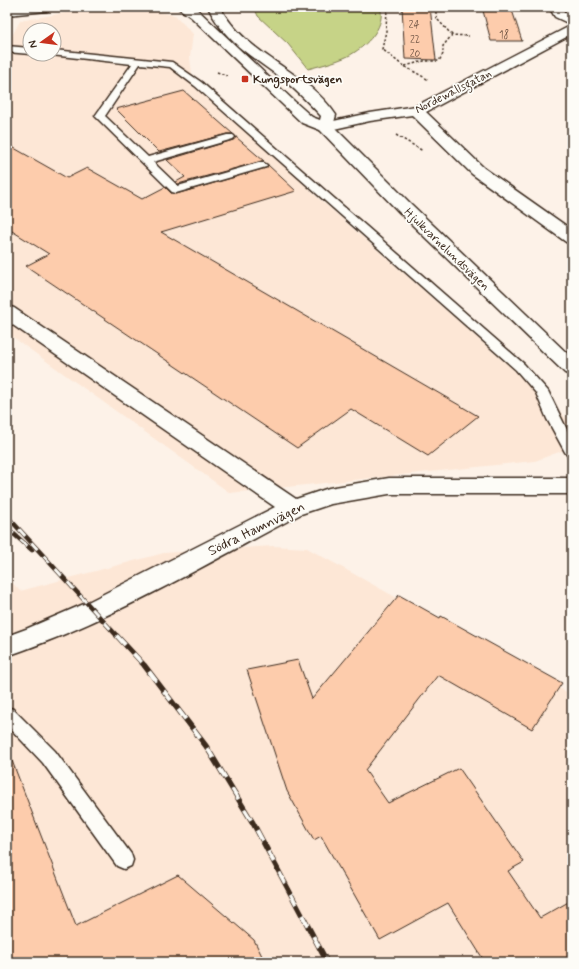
<svg xmlns="http://www.w3.org/2000/svg" width="579" height="969" font-family="Mynerve,sans-serif">
  <rect width="100%" height="100%" fill="#fdf2e8"/>
  <filter id="ink" filterUnits="userSpaceOnUse"><feTurbulence type="fractalNoise" baseFrequency=".025" numOctaves="2"/><feDisplacementMap in="SourceGraphic" scale="8" xChannelSelector="R" yChannelSelector="G"/><feConvolveMatrix kernelMatrix="1 2 1 2 8 2 1 2 1" color-interpolation-filters="sRGB"/></filter>
  <g filter="url(#ink)">
    <path fill="#fde7d6" fill-rule="evenodd" d="M132,7l43,8 18,19 -3,23 2,17 124,122 241,212 15,17v22l-37,14 -305,32 -223,-160v-288l13,-24 66,-12zM30,30h24v24h-24z
      M273,546l34,2 265,147v267h-565v-385l13,14 144,-38z"/>
    <path fill="#c6d387" stroke="#807e52" d="M254,7h126c6,18 -11,36 -25,45 -11,8 -33,13 -47,17l-20,-25 -30,-28z"/>
    <path fill="#fdccac" stroke="#3b2a1e" d="M402,7h28l6,53 -31,-1z
      M482,7h29l11,34h-31z
      M184,91l49,43h-6l-68,18 -43,-43z
      M236,137l28,24h-2l-84,23 -2,-2 9,-5 -18,-17 66,-20z
      M7,144l60,34 20,-10 55,31 23,-12 6,6 5,1 90,-26 2,-3 28,26 -135,41 317,184 -50,40 -77,-47 -54,39 -271,-182 23,-12 -42,-26z
      M399,595l41,23 1,-2 121,67 -30,46 -94,-54 -73,95 23,33 71,-35 65,94 -16,9 32,47 32,-18v62h-87l-37,-59 -68,37 -59,-104 -7,4 -27,-49 -40,-121 51,-10 14,39z
      M7,753h2l67,173 102,-51 76,65 11,22h-258z"/>
    <g fill="none" stroke-linecap="round" stroke-linejoin="round">
      <g stroke="#3b2a1e" stroke-width="3">
        <path id="lane" d="M7,46l23,2v6l-23,-2z
          M54,50l118,12 29,20 323,282 24,27 24,49v17l-5,-2 -2,-3 -18,-33 -11,-26 -20,-23 -321,-284 -25,-19 -30,-3 -35,52 43,41 79,-22h6l2,2 -2,2 -80,23 25,24 84,-24 5,3 -1,2 -90,26 -4,-1 -77,-76 37,-52 -81,-9 3,-1z
          M7,707l6,2 42,42 76,103 2,6 -2,6 -7,3 -7,-3 -74,-103 -36,-38z"/>
      </g>
      <g stroke="#3b2a1e" stroke-width="3">
        <path id="street" d="M549,7h12l3,5 8,4v9l-17,-8z
          M572,25v9l-146,78 58,56 88,62v13l-6,-1 -94,-68 -60,-59 -42,6 -45,10 -5,-1 -2,-3 2,-3 50,-11 46,-7z
          M7,306l7,2 282,191 33,-11 60,-10h183v16h-183l-58,10 -30,10c-95,50 -192,108 -294,142v-20l19,-7 58,-25 191,-97 -268,-186z"/>
      </g>
      <g stroke="#3b2a1e" stroke-width="3">
        <path id="secondary" d="M7,7h46l-6,4 -40,4z
          M177,7h15l7,4 95,90 18,16 8,3 1,-4c-11,-12 -23,-24 -36,-35 -31,-24 -59,-37 -77,-74h12c26,49 86,63 116,108l-3,11 78,78 161,154v17l-7,-2 -166,-161 -79,-82 -18,-7 -111,-106z"/>
      </g>
      <path stroke="#3b2a1e" stroke-width="1.5" stroke-dasharray="2.5 2" stroke-linecap="butt" d="M387,7l-1,24 -4,18 20,16 27,15
        M435,7l2,12 15,16
        M405,66l19,-5h15l4,-7v-8l9,-11 17,1
        M217,72l10,4
        M396,135l27,16"/>
      <use href="#lane" fill="#fdfcf7" fill-rule="evenodd"/>
      <use href="#street" fill="#fdfcf7" fill-rule="evenodd"/>
      <use href="#secondary" fill="#fdfcf7" fill-rule="evenodd"/>
      <g stroke="#3b2a1e" stroke-width="4.5">
        <path id="rail-far1" d="M7,516l111,121
          M7,528l25,22"/>
      </g>
      <g stroke="#3b2a1e" stroke-width="5.5">
        <path id="rail" d="M117,636l27,29 62,81 47,77 74,139"/>
      </g>
      <use href="#rail-far1" stroke="#fdfcf7" stroke-width="3" stroke-dasharray="9" stroke-linecap="butt"/>
      <use href="#rail" stroke="#fdfcf7" stroke-width="4" stroke-dasharray="12" stroke-linecap="butt"/>
    </g>
  </g>
  <rect fill="#c8321e" stroke="#fdfcf7" stroke-width="1.5" x="241" y="75" width="8" height="8" rx="2"/>
  <g text-anchor="middle" stroke-width="3.5" stroke-linejoin="round" paint-order="stroke">
    <g font-size="10" fill="#6c5242">
      <text x="414" y="28">24</text>
      <text x="504" y="38">18</text>
      <text x="415" y="43">22</text>
      <text x="415" y="57">20</text>
    </g>
    <g font-size="12" font-weight="bold" fill="#3b2a1e" stroke="#fdfcf7" text-anchor="start">
      <text x="253" y="83">Kungsportsvägen</text>
    </g>
    <g font-size="12" fill="#3b2a1e" stroke="#fdfcf7">
      <text transform="translate(453 91) rotate(-27)" y="4">Nordewallsgatan</text>
      <text transform="translate(447 249) rotate(44)" y="4">Hjulkvarnelundsvägen</text>
    </g>
    <g font-size="14" fill="#3b2a1e" stroke="#fdfcf7">
      <text transform="translate(256 528) rotate(-26)" y="5">Södra Hamnvägen</text>
    </g>
  </g>
  <rect width="579" height="969" fill="none" stroke="#fdfcf7" stroke-width="24"/>
  <rect x="12" y="12" width="555" height="945" fill="none" stroke="#3b2a1e" stroke-width="1.5" filter="url(#ink)"/>
  <g transform="translate(42 42) rotate(256)"><circle r="19" fill="#fdfcf7" stroke="#afa8a0"/>
  <path d="M0-3L7 15L0 10L-7 15Z" fill="#c8321e"/>
  <text y="-6" font-size="11" font-weight="bold" text-anchor="middle" fill="#3b2a1e">N</text>
  </g>
</svg>
